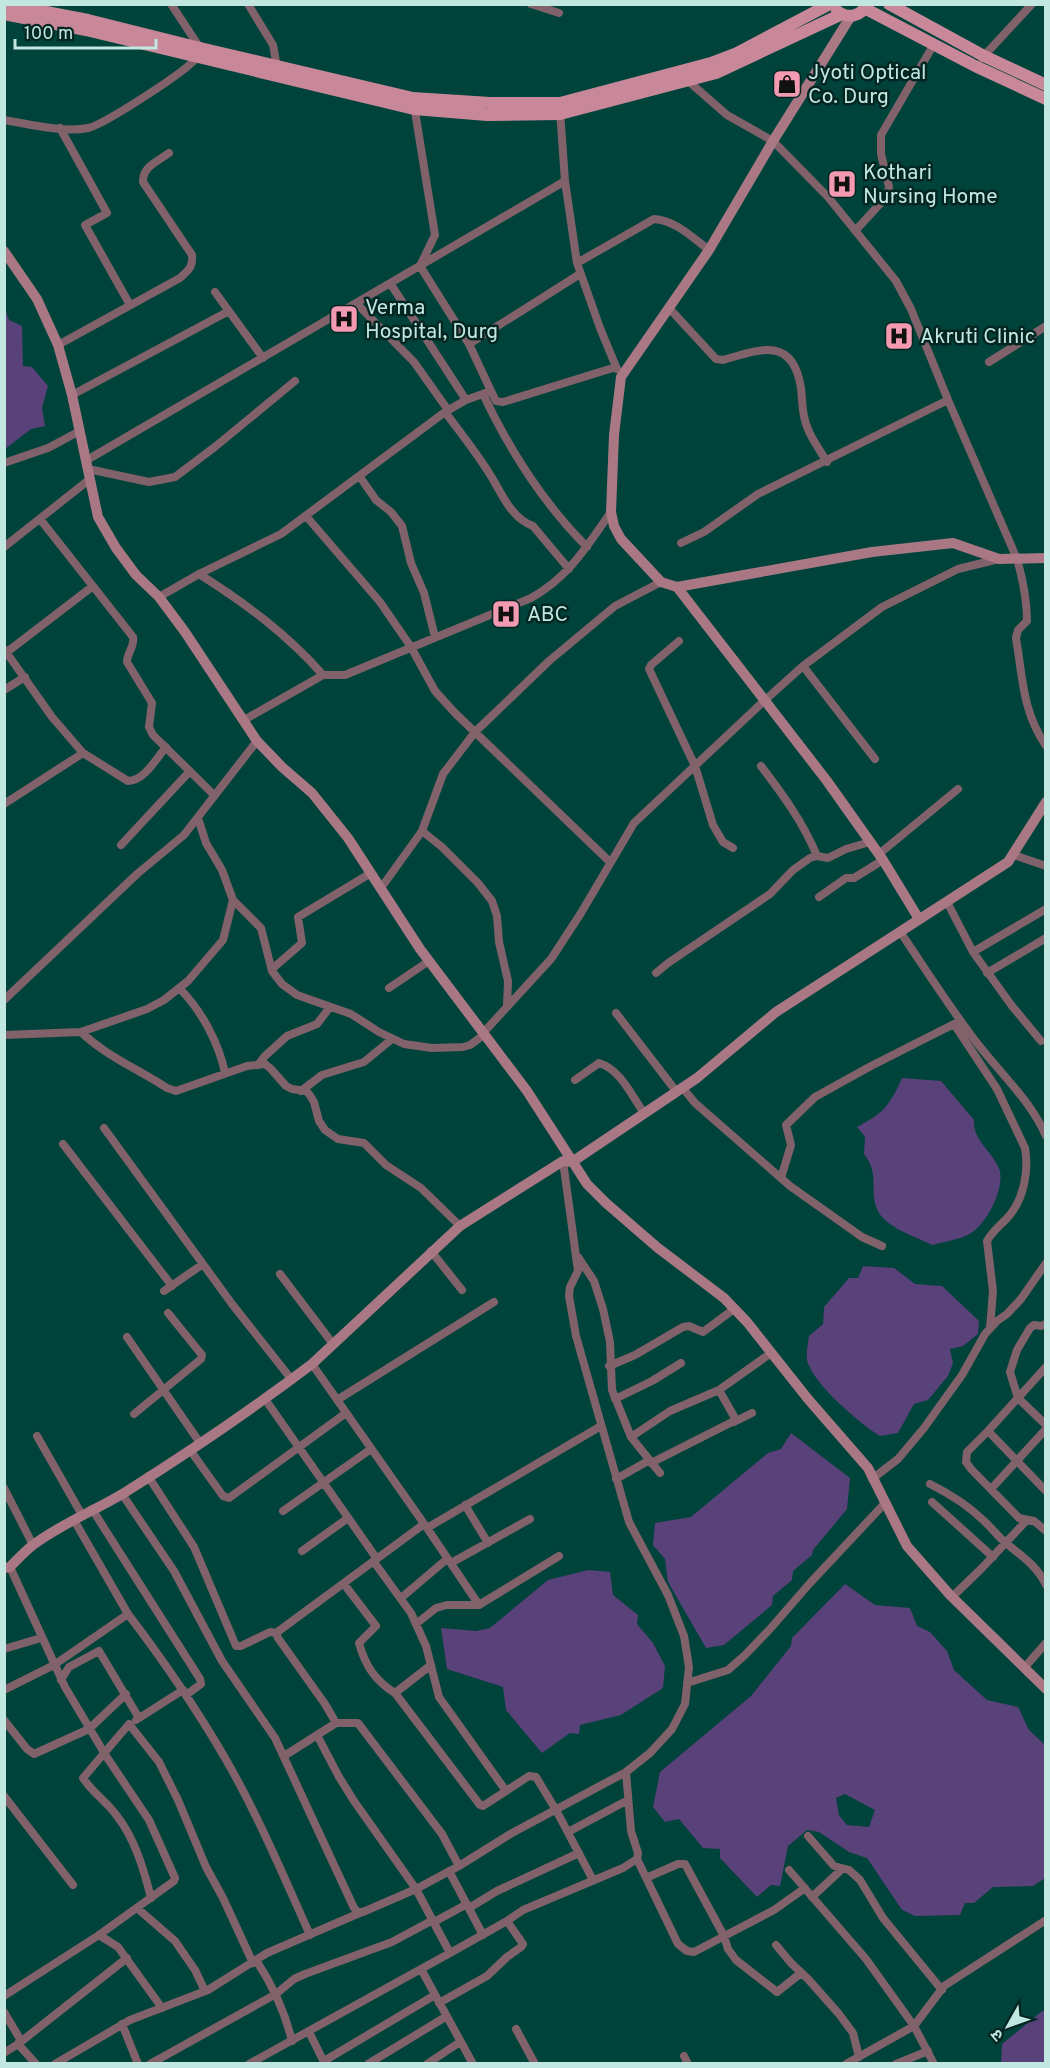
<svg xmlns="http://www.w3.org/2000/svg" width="1050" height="2068" font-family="Overpass,'Noto Sans Devanagari',sans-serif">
  <rect width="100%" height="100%" fill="#00433b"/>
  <path fill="#59417a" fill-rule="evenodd" d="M4,306l5,14 13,6 1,40 9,1 16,19 -6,22 3,18 -14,3 -26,20z
    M902,1078l39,3 33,39c-2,21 23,35 26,52 4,19 -15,55 -32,63 -11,5 -25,7 -36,10 -17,-9 -47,-17 -55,-36 -8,-20 3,-35 -13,-55l1,-17 -8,-10c28,-15 32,-21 45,-49z
    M863,1266l31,2 21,16 27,2 37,35 -1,13 -15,12 -13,3 3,14 -5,13 -20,24 -14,4 -16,29 -18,3c-21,-13 -68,-53 -73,-76 -1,-7 1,-17 2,-24l14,-12 1,-17 25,-29h9z
    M791,1433l59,45 -3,31 -34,41 -1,5 -19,16 -1,9 -19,16 -1,9 -48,40 -18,3 -38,-66 -3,-23 -12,-14 2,-22 36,-6 77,-64 13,-4z
    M588,1570l22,2 3,23 25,20 -1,9 16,19 12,23 -2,22 -42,27 -41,10 -1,9 -9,-1 -28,20 -36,-43 -3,-23 -56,-18 -6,-41 35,3 14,-3 58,-48z
    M845,1584l30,21 35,3 7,18 13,6 17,19 7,19 33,30 31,7 11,23 16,15v133l-12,8 -40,1 -19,16h-9l-5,12 -45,1 -13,-6 -35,-52 -18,-6 -30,-20 -12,-2 -19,16 -8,40 -9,-1 -14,12 -37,-39v-9l-17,-1 -24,-29 -14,3 -12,-15 7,-35 91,-76 40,-50 1,-8zM845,1794l30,16 -6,17 -22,-2 -8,-10 -3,-17z
    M1045,2010v53h-44l1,-19 39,-32z"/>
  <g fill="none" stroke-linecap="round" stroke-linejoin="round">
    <path stroke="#82626a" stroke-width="8" d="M248,4l25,41 4,22
      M531,4l28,9
      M982,58l50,-54
      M687,80l40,35 46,26 55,56 68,84 15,28 37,91 69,159c6,21 10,40 10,62l-9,9 -2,8c7,41 6,72 30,108
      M414,105l21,130 -15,31 49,78 22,47
      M560,111l5,70 12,82 23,65 17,41
      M4,120c25,4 60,13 84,8 15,-3 101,-58 109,-71 1,-1 2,-7 3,-9l-29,-44
      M60,128l47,85 -22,12 45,80
      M856,230l32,-35 1,-8 -8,-33v-19l53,-91
      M577,263l77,-44c21,1 39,19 55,31
      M390,283l76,117
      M215,292l48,66
      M356,303l58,59 34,48
      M669,308l47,51 7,1c37,-11 70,-24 78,28 1,9 1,19 3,28 3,17 14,31 23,46
      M469,344l111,-70
      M58,345l122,-67c9,-8 13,-11 12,-23l-49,-73c-1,-15 15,-21 26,-29
      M989,362l57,-36
      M483,394c26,55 60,109 104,153
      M72,395l157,-84
      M445,412c15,20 31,40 44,61 12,18 21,45 44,53l36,43
      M87,460l478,-279
      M4,463l44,-15 32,-17
      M88,469l61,13 26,-5 41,-31 79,-65
      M360,477l16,23 15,12 11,14 9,37 13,30 11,44
      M306,516l74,86 31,45 24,44 20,22 155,149
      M40,519l93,118c2,10 -6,15 -6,25l25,41 -3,24 4,8 61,60
      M681,543l23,-11 54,-38 190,-94
      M4,547l86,-68
      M199,574c46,29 88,60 124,101h22l186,-77c38,-21 56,-52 80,-86
      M159,597l40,-23 82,-40 164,-122 21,-12 25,-9 5,10 7,1 113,-35
      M679,641l-28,24 -2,4 46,97 18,59 10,17 10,6
      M4,649l48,68 31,36 45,28c16,0 28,-22 38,-34
      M7,652l86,-66
      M803,666l72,93
      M4,690l21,-13
      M244,720l79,-45
      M761,766c22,29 42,56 56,90
      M4,804l79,-51
      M422,831l20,16 36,36 14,18 5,15 2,26 9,39 -1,25
      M121,845l69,-74
      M879,854l79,-65
      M1014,855l32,11
      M381,888l41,-57 21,-57 32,-42 74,-71 66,-55 46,-24
      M819,897l27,-19h8l29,-18
      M233,900l28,28 11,43 10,13 15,11 54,19 28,18 25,12 28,4 31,-1 7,-2 15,-11
      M947,902l26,50 39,54 29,35
      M901,933c25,37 49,75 76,110 23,30 54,58 69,93
      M973,952l73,-43
      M272,969l30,-26 -4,-26 73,-44
      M656,973l12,-10 102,-69 23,-24 17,-12 7,-2 11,2 18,-9 24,-7
      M987,973l59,-35
      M389,988l40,-27
      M180,989c21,21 39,54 45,84
      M4,1000l133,-126 47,-39 73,-94
      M616,1013l60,78
      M954,1024l43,65 28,59c4,23 -1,50 -16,68 -7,8 -17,15 -22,25l6,50 -3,37
      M81,1032c25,24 57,37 86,56l9,3 71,-25 18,-2 6,5 15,17 6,3 14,2 3,3 5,8 5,19 6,9 13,9 26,4 22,22 35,23 39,38
      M484,1032l67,-73 30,-46 53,-90 130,-122 39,-35 79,-59 76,-38 41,-10
      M4,1035l77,-3 66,-23 17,-9 24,-19 35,-41 10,-40 -11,-30 -16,-27 -8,-25
      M258,1065l7,-9 22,-20 30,-12 13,-17
      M575,1080l24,-17c22,7 32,32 45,50
      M682,1087l13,16 95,83 72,51 20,9
      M301,1091l21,-16 42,-13 28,-23
      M104,1128l128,176 60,76
      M63,1144l109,142
      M781,1178l10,-33 -5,-20 29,-28 56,-31 83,-42 9,1
      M431,1251l31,39
      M578,1257l16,24 9,28 7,33 2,48 19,47 29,36
      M280,1274l53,70
      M164,1291l39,-27
      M1046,1324l-5,2 -7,-1 -4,3 -13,22 -7,22 8,26 28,27
      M127,1337l73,106
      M312,1364l115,164 174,-102
      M609,1366l26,-11 48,-28 6,-1 14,6 31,-23
      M1046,1367l-58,64 58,60
      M265,1399l112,160
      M615,1399l37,-18 29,-18
      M337,1400l157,-98
      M134,1414l67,-55 1,-4 -34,-42
      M734,1422l18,-9
      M988,1431l-21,21 -1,10 5,7 48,49 15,3 12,10
      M37,1436l45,79
      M631,1437l39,-26 49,-21 52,-37
      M190,1450l33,46 6,2 117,-85
      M651,1463l85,-43 -17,-30
      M148,1476l46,71 42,99h5l29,-14 6,1
      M616,1479l32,-18
      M872,1479l26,-20 26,-31 38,-53 23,-41 12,-13 10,-7 14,-15 25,-36
      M930,1484c20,10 38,21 54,37 8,7 15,17 23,23 15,12 31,23 39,41
      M4,1488l29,57
      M991,1489l55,-60
      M122,1494l52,77 48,90 53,77 79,170 4,4h5l53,-23 34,64 -201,111
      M932,1502l61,55
      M465,1505l23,38
      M92,1509l108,170 1,5 -15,11
      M283,1511l88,-62
      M74,1520l54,94
      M424,1524l-148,109 2,5 47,66 11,19h22l84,111 17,32
      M427,1528l52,77
      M302,1551l46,-33
      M374,1562l37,51 15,33 13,51 67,94
      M451,1563l79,-44
      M344,1584l32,42 -17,17c6,22 16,38 36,50l85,112 3,1 46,-30 7,1 20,33 37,70
      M952,1597l30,-29 45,-48
      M401,1598l46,-39
      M416,1624l20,-16 11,-3h32l80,-49
      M4,1649l37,-11
      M1024,1668l22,-25
      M61,1680l8,-13 30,-16 40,67
      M687,1683l41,-13 17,-15 25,-26 40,-46 76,-81
      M4,1690l50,-25 74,-51c35,46 68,94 97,144 33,57 58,117 85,177
      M395,1693l36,-28
      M4,1720l23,29 7,5 55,-25 37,-35
      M136,1720l47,-30
      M317,1735l22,42 15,24 62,88 43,-23 53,-33 114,-61 24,-19 22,-24 13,-25 4,-37 -5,-31 -16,-41 -39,-73 -53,-186 -7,-40 1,-9 8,-16 -15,-110
      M284,1756l52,-33
      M4,1796l69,89
      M568,1832l60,-32
      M808,1836l26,30 15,4 11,10 23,38 59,72
      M637,1859l41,85 9,7 7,1 80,-42 31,-22
      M789,1870l77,89 48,67 -68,38
      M449,1871l34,64
      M646,1878l32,-14h7l39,72 4,13 8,11 41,32 24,-19
      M812,1897l29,-27
      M151,1898c-7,-28 -16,-59 -34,-82 -10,-14 -25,-24 -34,-38l46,-54 30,38 19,38 28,67 17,31 30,65
      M137,1908l38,33 20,29 10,21
      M469,1908l28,-17 82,-38
      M434,1922l33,-18
      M99,1935l19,12 44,61
      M776,1945l15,18 17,16 31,35 14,19 6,24
      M450,1953l57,-32 16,-11 100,-42 14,-9 1,-6 -7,-22 -5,-59
      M256,1960c17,26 29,52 36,81
      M421,1969l52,95
      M4,1996l95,-61 75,-54 1,-3 -26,-58 -43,-64 -41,-69 -55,-120
      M439,2003l48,-27 20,-19 14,-10 2,-3 -16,-23
      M4,2012l16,27 -2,5 -14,9
      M122,2024l16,40
      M516,2029l19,35
      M309,2032l16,32
      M684,2056l4,8
      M324,2061l111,-66
      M36,2064l-18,-20 109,-86
      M55,2064l75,-44 78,-30 59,-37 95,-41
      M150,2064l126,-70 18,-15 11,-5 87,-32 41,-22
      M368,2064l79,-48
      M427,2064l33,-22
      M896,2064l32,-13
      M934,2064l-20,-38 30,-40 102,-66"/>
    <path stroke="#aa7885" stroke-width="10" d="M851,16l-78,125 -64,109 -88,127 -7,58 -3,77 3,14 7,13 40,43 16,5 150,194 56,79 36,59
      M4,251l33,48 21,46 14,50 26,122 18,31 20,27 23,22 26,35 72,109 25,26 30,26 36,45 72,111 107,142 60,93 19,19 52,45 66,50 23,24 61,77 60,69 39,78 43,49 96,94
      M677,587l195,-35 81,-9 46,16 47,-1
      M4,1568l6,-1c7,-7 15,-16 23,-22 28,-21 61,-34 91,-52 64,-40 127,-83 188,-129l148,-138 103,-65 9,1 125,-84 79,-66 232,-150 38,-60"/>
    <path stroke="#c9889a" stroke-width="12" d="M5,4l83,16 112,28 213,50 77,5h70l151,-40 26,-10 93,-49
      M889,4l95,52 62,29
      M866,9l109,57 71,33
      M837,11c11,8 24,6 30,-7
      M4,14l82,16 328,79 73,6 73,-1 156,-41 126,-59"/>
  </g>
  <defs>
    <g id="shop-square" transform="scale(1.5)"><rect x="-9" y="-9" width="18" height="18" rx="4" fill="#f19ab2" stroke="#042622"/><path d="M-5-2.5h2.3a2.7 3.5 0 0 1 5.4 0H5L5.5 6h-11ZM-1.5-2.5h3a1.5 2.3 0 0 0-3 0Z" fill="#111"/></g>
    <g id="hospital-square" transform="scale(1.5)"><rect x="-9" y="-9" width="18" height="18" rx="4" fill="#f19ab2" stroke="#042622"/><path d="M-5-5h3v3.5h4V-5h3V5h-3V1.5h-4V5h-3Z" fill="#111"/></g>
  </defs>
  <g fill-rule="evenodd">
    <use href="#shop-square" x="787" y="84"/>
    <use href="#hospital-square" x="842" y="184"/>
    <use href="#hospital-square" x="344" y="319"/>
    <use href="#hospital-square" x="899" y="336"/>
    <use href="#hospital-square" x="506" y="614"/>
  </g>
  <g text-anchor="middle" stroke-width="5" stroke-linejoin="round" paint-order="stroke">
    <g font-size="21" fill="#c2e7e0" stroke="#042622" text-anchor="start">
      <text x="808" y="79">Jyoti Optical<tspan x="808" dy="24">Co. Durg</tspan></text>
      <text x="863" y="179">Kothari<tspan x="863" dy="24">Nursing Home</tspan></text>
      <text x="365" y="314">Verma<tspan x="365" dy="24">Hospital, Durg</tspan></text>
      <text x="920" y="343">Akruti Clinic</text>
      <text x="527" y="621">ABC</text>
    </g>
  </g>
  <rect width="1050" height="2068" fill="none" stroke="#c2e7e0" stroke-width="12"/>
  <g transform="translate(1008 2026) rotate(230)" stroke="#042622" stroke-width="4.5" paint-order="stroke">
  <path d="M0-4.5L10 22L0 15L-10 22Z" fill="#c2e7e0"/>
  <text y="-9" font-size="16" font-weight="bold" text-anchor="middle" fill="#c2e7e0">उ</text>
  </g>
  <path d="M15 39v9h141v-9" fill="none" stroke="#c2e7e0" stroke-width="3"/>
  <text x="24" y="39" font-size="18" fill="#c2e7e0" stroke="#042622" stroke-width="4.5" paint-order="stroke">100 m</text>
</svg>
